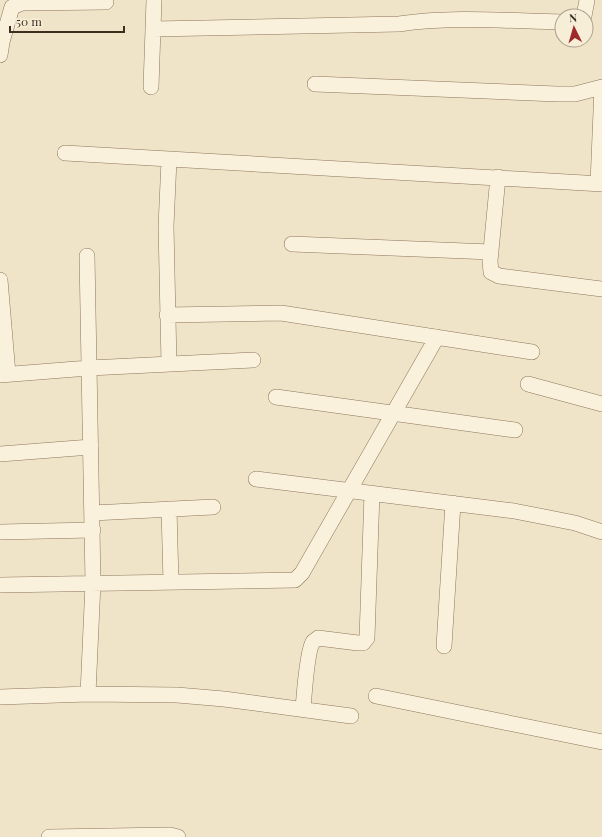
<svg xmlns="http://www.w3.org/2000/svg" width="602" height="837" font-family="'Playfair Display',serif">
  <rect width="100%" height="100%" fill="#f0e4c8"/>
  <g fill="none" stroke-linecap="round" stroke-linejoin="round">
    <g stroke="#8d765c" stroke-width="16">
      <path id="minor" d="M584,16l3,-16
        M153,29l246,-5c54,-8 109,-3 163,-2
        M0,55l2,-13 10,-35 10,-4 84,-1
        M315,84l242,10h18l27,-7
        M151,87l3,-87
        M65,153l537,31
        M169,160l-3,66 3,138
        M498,177l-8,84 1,11 8,4 103,13
        M598,183l4,-96
        M292,244l199,8
        M87,256l6,327 -5,111
        M0,280l8,94
        M167,315l114,-2 251,39
        M0,375l89,-7 164,-8
        M528,384l74,20
        M276,397l239,33
        M0,454l91,-7
        M256,479l258,32 61,12 27,9
        M169,509l2,73
        M92,513l121,-6
        M0,532l93,-2
        M0,585l295,-5 7,-7 135,-236
        M444,646l9,-143
        M376,696l226,46
        M0,697l88,-3 89,1 47,4 127,17
        M303,709c1,-12 4,-59 10,-67 2,-2 3,-2 5,-4l40,5h5l4,-5 5,-145
        M49,837l121,-2 8,2"/>
    </g>
    <use href="#minor" stroke="#faf1dc" stroke-width="15"/>
  </g>
  <g transform="translate(574 28) rotate(355)"><circle r="19" fill="#f7eed8" stroke="#ada18e"/>
  <path d="M0-3L7 15L0 10L-7 15Z" fill="#9e2a2b"/>
  <text y="-6" font-size="11" font-weight="bold" text-anchor="middle" fill="#3d2e20">N</text>
  </g>
  <path d="M10 26v6h114v-6" fill="none" stroke="#3d2e20" stroke-width="2"/>
  <text x="16" y="26" font-size="12" fill="#3d2e20" stroke="#f7eed8" stroke-width="3" paint-order="stroke">50 m</text>
</svg>
